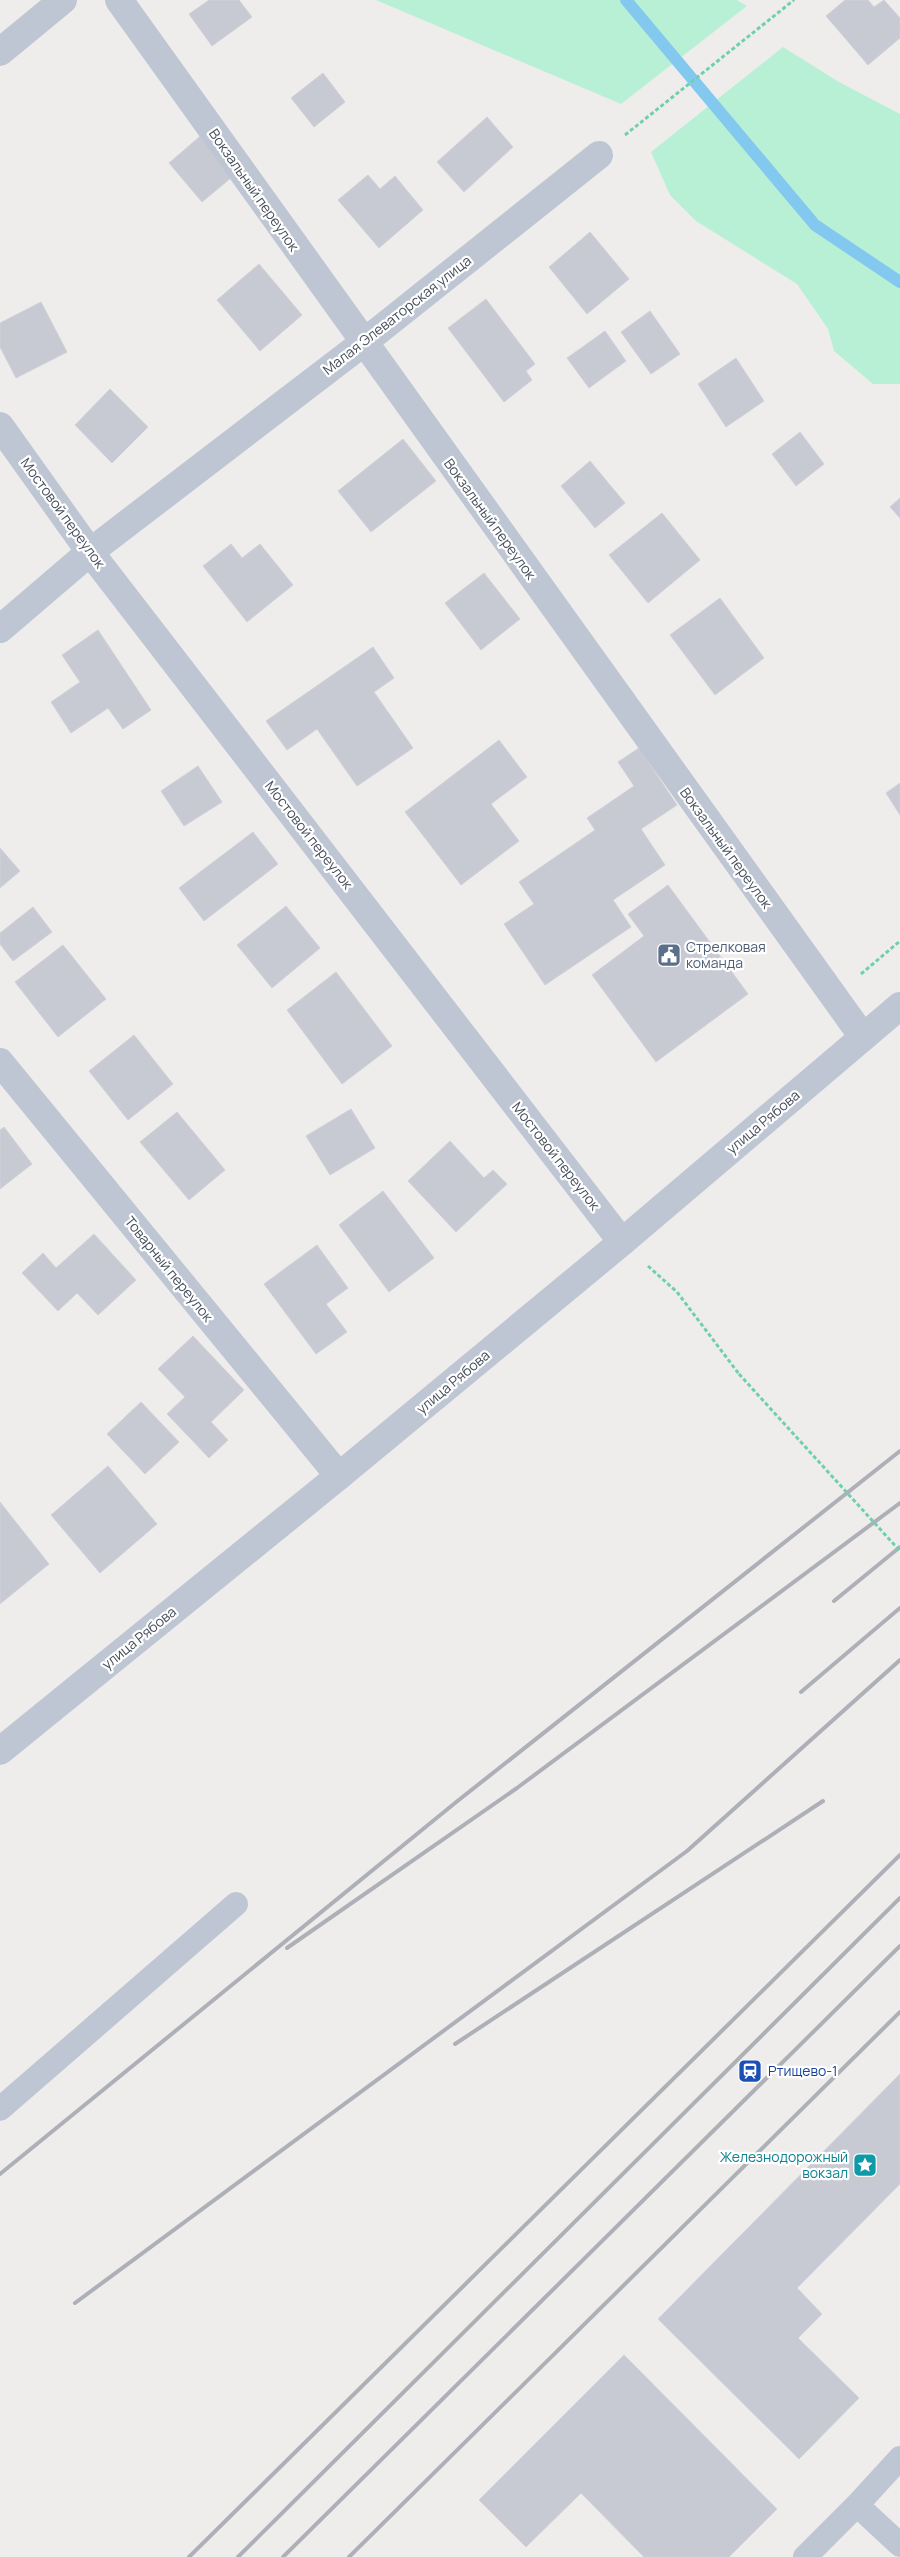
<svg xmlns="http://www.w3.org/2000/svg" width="900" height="2557" font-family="Manrope,sans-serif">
  <rect width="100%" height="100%" fill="#efedec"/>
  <path fill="#b8f0d6" d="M376,0h361l10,6 -126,98z
    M783,47l56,35 61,32v270h-27l-39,-33 -6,-22 -31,-45 -101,-63 -26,-26 -19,-43z"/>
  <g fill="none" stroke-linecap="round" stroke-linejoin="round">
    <path stroke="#83c8ef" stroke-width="12" d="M626,0l189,225 85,57"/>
  </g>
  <path fill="#c8cad3" stroke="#d0d1d9" d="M209,0h30l13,17 -40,29 -23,-32z
    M845,0h23l6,7 10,-7 16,18v20l-32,27 -42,-49z
    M323,73l22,29 -31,25 -23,-29z
    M487,117l26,30 -49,45 -27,-30z
    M205,132l33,40 -36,30 -33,-39z
    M368,175l12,14 15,-13 28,34 -44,38 -41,-48z
    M590,232l39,47 -42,35 -38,-47z
    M259,264l43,51 -42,36 -43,-51z
    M486,299l49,65 -9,7 6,9 -28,22 -56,-74z
    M41,302l26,50 -51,26 -16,-31v-24z
    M650,311l30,43 -29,20 -30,-42z
    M605,331l21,30 -37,27 -22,-30z
    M736,358l28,43 -38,26 -28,-43z
    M110,389l38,38 -36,36 -37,-38z
    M800,432l24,32 -28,22 -24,-32z
    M403,439l33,42 -65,51 -33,-41z
    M590,461l35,42 -30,25 -34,-42z
    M900,498v20l-10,-11z
    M662,513l38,47 -52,43 -39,-48z
    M231,544l11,14 18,-14 33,41 -46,37 -44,-56z
    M484,573l36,46 -39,31 -36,-47z
    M720,598l44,60 -49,37 -45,-60z
    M98,630l53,80 -28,19 -15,-21 -37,25 -20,-31 29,-20 -18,-27z
    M373,647l21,31 -20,14 39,56 -56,38 -40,-57 -30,21 -21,-29z
    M499,740l28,37 -36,27 28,37 -58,44 -56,-73z
    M639,748l38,57 -36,24 24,36 -52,35 18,27 -86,58 -41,-61 30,-20 -15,-22 76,-52 -8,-12 47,-32 -16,-24z
    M198,766l24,36 -38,24 -23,-35z
    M900,783v32l-14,-22z
    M253,832l25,32 -74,57 -25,-33z
    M0,848l20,23 -20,17z
    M668,885l80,109 -92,68 -64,-87 52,-39 -16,-22z
    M286,906l34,42 -48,40 -35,-43z
    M33,907l19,25 -39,29 -13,-17v-11z
    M63,945l43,54 -48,38 -43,-55z
    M336,972l56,74 -50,38 -55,-74z
    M134,1035l39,49 -45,36 -39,-49z
    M351,1109l24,39 -45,27 -24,-39z
    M177,1112l48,58 -36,30 -49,-58z
    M4,1127l28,37 -32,25v-59z
    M450,1141l34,37 9,-8 14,14 -51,48 -48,-51z
    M383,1191l51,67 -45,34 -50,-67z
    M94,1234l42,46 -38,35 -21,-22 -19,18 -36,-38 21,-20 13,15z
    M317,1245l31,43 -22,16 21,28 -31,22 -52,-70z
    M193,1336l51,54 -33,32 17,18 -19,18 -42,-44 18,-17 -27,-28z
    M141,1402l38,40 -34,32 -38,-40z
    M108,1466l49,58 -57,49 -49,-58z
    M0,1502l49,62 -49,40z
    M900,2074v110l-103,104 25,26 -24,24 61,60 -60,61 -141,-140z
    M624,2355l153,154 -48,48h-85l-63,-64 -55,54 -47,-47z"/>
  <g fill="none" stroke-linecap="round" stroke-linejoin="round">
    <path stroke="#6fcfae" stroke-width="3" stroke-dasharray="4 2.5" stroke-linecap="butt" d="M625,135l169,-135
      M861,974l39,-33
      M648,1266l29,26 62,82"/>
    <path stroke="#bfc6d3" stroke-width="24" d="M0,2109l236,-205
      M900,2458l-43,47 43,40
      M805,2557l52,-52"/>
    <path stroke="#bfc6d3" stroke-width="28" d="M119,0l744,1037
      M0,52l63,-52
      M0,426l90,126 532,690
      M0,629l90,-77 273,-209 236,-188
      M0,1062l339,414"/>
    <path stroke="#bfc6d3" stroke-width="28" d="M0,1751l339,-275 283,-234 278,-236"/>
    <path stroke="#aeb0b7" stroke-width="4" d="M834,1601l66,-54
      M801,1692l99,-84
      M287,1948l230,-160 383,-285
      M455,2044l368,-243
      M0,2174l455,-371 445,-352
      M75,2303l612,-452 213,-191
      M189,2557l711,-702
      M238,2557l662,-659
      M283,2557l617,-611
      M349,2557l551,-545"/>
    <path stroke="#6fcfae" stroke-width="3" stroke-dasharray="4 2.5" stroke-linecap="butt" d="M739,1374l161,177"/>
  </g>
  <defs>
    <g id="civic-square" transform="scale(1.25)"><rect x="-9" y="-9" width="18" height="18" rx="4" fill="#5c6f8a" stroke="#fff"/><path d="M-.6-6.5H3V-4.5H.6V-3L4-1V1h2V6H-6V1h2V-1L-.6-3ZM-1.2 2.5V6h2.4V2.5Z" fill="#fff"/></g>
    <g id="station-square" transform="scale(1.25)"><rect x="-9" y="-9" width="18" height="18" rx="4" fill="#1a4fb4" stroke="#fff"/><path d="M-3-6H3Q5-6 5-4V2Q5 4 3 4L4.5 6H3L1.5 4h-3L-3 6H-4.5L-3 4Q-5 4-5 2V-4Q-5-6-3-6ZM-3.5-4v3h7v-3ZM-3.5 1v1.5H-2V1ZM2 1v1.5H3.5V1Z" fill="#fff"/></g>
    <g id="sight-square" transform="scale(1.25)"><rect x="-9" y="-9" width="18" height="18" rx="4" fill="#0f9aa8" stroke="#fff"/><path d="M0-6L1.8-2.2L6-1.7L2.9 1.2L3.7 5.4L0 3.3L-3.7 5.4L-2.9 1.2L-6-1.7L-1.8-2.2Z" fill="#fff"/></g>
  </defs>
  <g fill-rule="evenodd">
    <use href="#civic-square" x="669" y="955"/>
    <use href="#station-square" x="750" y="2071"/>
    <use href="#sight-square" x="865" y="2165"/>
  </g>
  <g text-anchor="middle" stroke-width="4.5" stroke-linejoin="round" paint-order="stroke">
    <g font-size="14" fill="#444d5a" stroke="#fff">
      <text transform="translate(254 190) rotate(55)" y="5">Вокзальный переулок</text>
      <text transform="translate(397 315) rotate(-38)" y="5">Малая Элеваторская улица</text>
      <text transform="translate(63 513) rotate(54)" y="5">Мостовой переулок</text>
      <text transform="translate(490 519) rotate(54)" y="5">Вокзальный переулок</text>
      <text transform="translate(309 835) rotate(52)" y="5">Мостовой переулок</text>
      <text transform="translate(726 848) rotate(54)" y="5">Вокзальный переулок</text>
      <text transform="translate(763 1122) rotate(-40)" y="5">улица Рябова</text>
      <text transform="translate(556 1156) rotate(52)" y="5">Мостовой переулок</text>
      <text transform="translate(169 1269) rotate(51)" y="5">Товарный переулок</text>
      <text transform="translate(453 1382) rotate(-40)" y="5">улица Рябова</text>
      <text transform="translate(139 1638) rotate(-39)" y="5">улица Рябова</text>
    </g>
    <g font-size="14" fill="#4e5e75" stroke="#fff" text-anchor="start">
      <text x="686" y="952">Стрелковая<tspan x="686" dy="16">команда</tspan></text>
    </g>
    <g font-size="14" fill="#164399" stroke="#fff" text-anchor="start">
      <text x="768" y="2076">Ртищево-1</text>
    </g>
    <g font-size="14" fill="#0d838f" stroke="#fff" text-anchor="end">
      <text x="848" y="2162">Железнодорожный<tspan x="848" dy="16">вокзал</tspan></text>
    </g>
  </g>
</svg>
